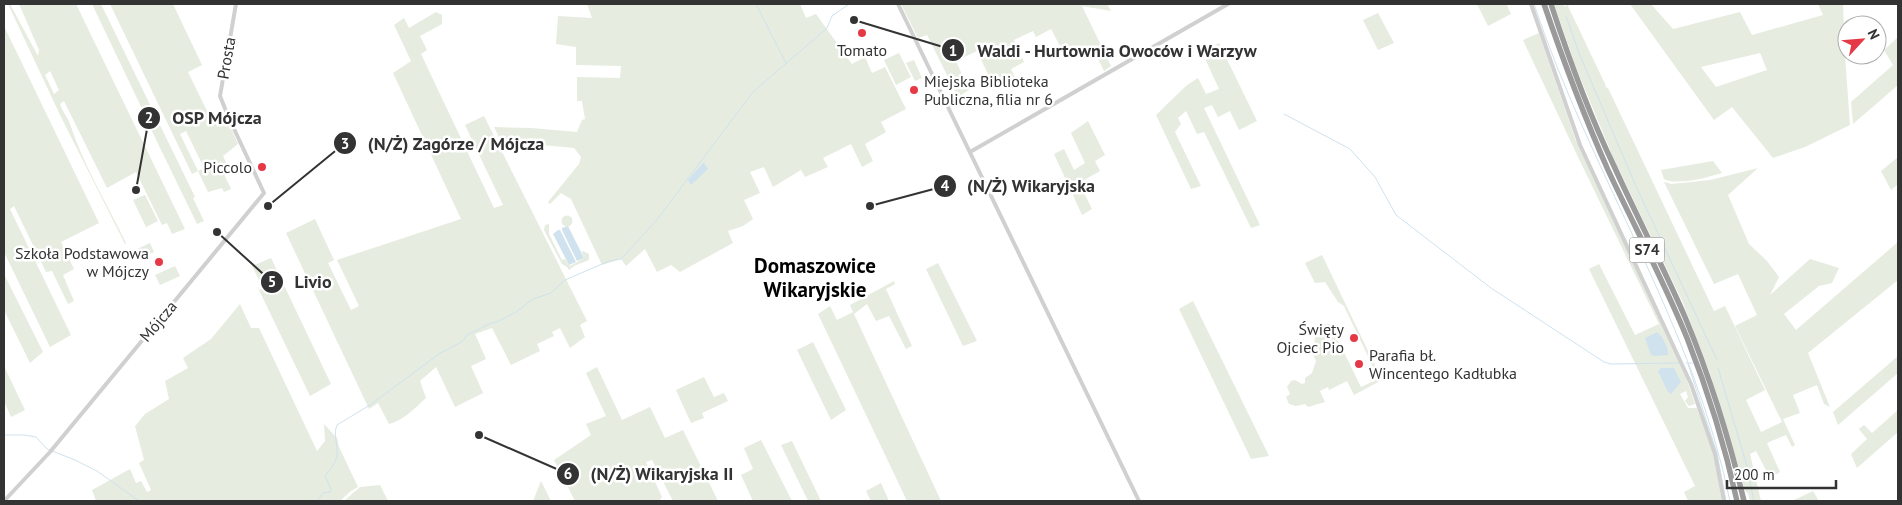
<svg xmlns="http://www.w3.org/2000/svg" width="1902" height="505" font-family="'PT Sans',sans-serif">
  <rect width="100%" height="100%" fill="#fff"/>
  <path fill="#e6ecdf" fill-rule="evenodd" d="M8,4h2l28,52 1,-6 -20,-46h57l109,225 -13,5 -5,-11 -5,2 -26,-53 -29,16 -43,-87 -4,3c2,7 8,14 10,20 13,40 37,80 56,119l-1,1 -64,-127zM50,71l9,19 -5,4 -9,-19z
    M92,4h9l94,193 -2,1 11,23 -7,3 -49,-101h-3l-3,-6 3,-2z
    M110,4h63l29,61 -14,7 23,47 13,-6 14,31 -15,12 7,15 -6,3 7,15 -7,3 -2,-4 -14,4 -10,-21 -6,3zM186,131l18,37 -6,3 -18,-37z
    M587,4h213l6,14 10,-4 36,50 13,-7 7,16 13,-6 21,42 -25,13 5,10 -21,12 8,17 -11,6 -11,-23 -28,14 5,9 -23,10 -4,-7 -28,17 -9,-20 -14,5 10,21 -16,7 9,19 -10,7 -15,5 5,12 -53,29 -9,-7 -14,7 -12,-23 -19,17 -5,-7 -19,6 -31,-66 -10,-6 -11,11 -2,-2 31,-38 2,-7 -7,-9 -73,-7 -7,-14 37,1 46,4 5,-12 3,-1 -3,-18h-5v-24l43,1 1,-12 -45,-1v-18l-20,-3 2,-28 34,2z
    M901,4h206l4,7 -29,-5 29,60 -7,5 -12,-25 -25,13 -16,-30 -15,8 -3,-6 -19,9 10,22 -13,7 4,9 -20,11 -18,-38 -21,10 13,29 -11,7 -31,-62 -9,3z
    M1477,4h27l3,1 4,9 -23,12z
    M1554,4h9l2,3 2,-3 39,82 -1,1 3,1 106,223 11,-5 40,84 -19,10 15,32 21,-10 -47,-96 22,-11 -19,-41 -24,10 -50,-102 7,2 39,-4 48,-12 -30,27 21,49 18,17 12,16 -9,18 40,-36 29,9 -7,15 -13,3 -35,28 12,16 102,-88v38l-90,73 22,54 -6,-3 -7,-19 -24,10 7,18 -17,6 12,26 -3,2 -6,-12 -19,8 13,29 -10,6 -14,-27 -6,3 11,47h-11l-2,-8 -3,-2 -35,-118 -27,-70 -70,-146 -36,-87z
    M1630,4h21l22,25 67,-17 12,23 71,-20 -5,-11h25l2,51 5,70 -45,22 -32,11 -41,-51 -18,13zM1760,53l7,17 -51,17 -15,-20z
    M436,12l6,3v9l-22,12 7,14 -6,4 73,154 9,-3 -38,-80 19,-9 103,205 -7,4 5,12 -15,11 -10,-20 -8,4 2,4 -17,8 3,7 -29,14 -19,-37 -17,6 11,25 -15,7 12,27 -28,14 -19,-40 -16,14 6,17c-11,10 -22,22 -37,26l-11,-21 -9,6 -83,-176 29,-14 19,41 -6,3 23,47 8,-4 -22,-46 124,-41 -68,-146 18,-12 -17,-36 10,-7 5,10z
    M1378,13l16,30 -16,7 -15,-30z
    M4,26l95,197 -38,19 13,27 -11,6 11,26 -6,3 -16,-33 -6,1 -32,-66 -4,3 61,126 -21,12 -46,-95z
    M1539,33l37,108 107,227 12,36 -6,2 -4,-5 3,-4 -2,-6 -6,3 8,14h9l16,45 9,48h-34l-4,-9 11,-6 -106,-217 10,-5 36,71 24,-11 -81,-167 -55,-117z
    M1898,37v48l-45,39 -2,-22 42,-37 -9,-15z
    M1219,43l38,78 -18,9 -9,-19 -12,6 -6,-12 -8,3 56,117 -9,3 -47,-96 -7,2 -11,-23 -8,7 3,6 -6,8 26,54 -10,3 -35,-74 31,-30 11,-7 8,16 13,-5 -17,-37z
    M899,53l12,24 -15,8 -12,-25z
    M914,60l8,18 -7,3 -9,-18z
    M1088,121l17,34 -10,6 5,10 -21,12 13,26 -10,6 -28,-61 10,-5 10,21 11,-7 -14,-30z
    M1898,157v27l-7,6 -10,-19z
    M1713,161l9,12c-13,4 -45,13 -58,6l-3,-9z
    M145,195l13,26 -12,6 -13,-27z
    M561.5 221a5.5 5.5 0 1 1 11 0a5.5 5.5 0 1 1-11 0Z
    M549,224v10l13,26 3,-1 5,7 14,-8 -2,-6 1,-1 6,3v6l-15,6 -5,4 -2,-3 -5,-3 -18,-34 1,-5z
    M150,243l4,9 -15,7 -4,-9z
    M1322,255l60,125 -28,15 -7,-14 -18,9 -1,-3 -8,4 5,11 -17,5 -3,-3 -9,2 -7,-2 -3,-7 4,-3 -3,-7 4,-6 4,-1 7,4 3,-1v-5l7,-5 4,-12 -4,-9c5,-9 0,-20 7,-28h11l31,63 13,-6 1,-2 -2,-6 2,-2 -31,-65 -6,-4 -13,-20 -10,1 -10,-20z
    M271,258l60,126 -21,12 -51,-106 7,-4 -7,-6 -7,-14z
    M938,263l39,78 -14,5 -37,-77z
    M175,266l5,10 -20,9 -5,-10z
    M4,274l39,78 -13,11 -26,-53z
    M894,281l1,3 -9,5 26,57 -6,3 -17,-33 -13,5 -9,-17 -13,10 87,187h-34l-89,-187 12,-8 7,14 16,-8 -3,-7z
    M1193,301l76,155 -18,3 -72,-150z
    M240,304l11,24h8l58,123 8,-10 -1,-17 13,14 2,9 19,40 -7,4 -11,10h-244l-4,-11 38,-21 6,14 5,-2 6,11 4,-2 -12,-27 5,-3 -9,-34 10,-12 24,-15 -4,-18 23,-13 -5,-10 28,-19z
    M813,342l33,68 -15,10 -34,-70z
    M1898,356v17l-60,52 -5,-13z
    M4,366l21,44 -14,7 -7,-16z
    M597,367l25,53 28,-13 15,31 18,-8 35,71h-45l-21,-41 -6,2 16,35 -3,4h-84l-21,-41 37,-25 -5,-11 20,-8 -20,-43z
    M704,377l10,20 10,-4 4,8 -26,12 2,5 -13,5 -15,-33z
    M1898,410v22l-41,36 -6,-14 16,-15 -8,-10 5,-4 8,8z
    M761,440l31,61h-39l-12,-26 12,-6 -9,-21z
    M792,441l29,60h-13l-27,-56z
    M541,481l10,20h-18z
    M881,483l8,18h-18l-5,-10z
    M380,485l8,16h-44l16,-14z
    M1813,491l6,10h-24l-1,-1z"/>
  <path fill="#cfe2ee" d="M703,163h1l4,6 -17,16 -3,-5z
    M568,226l16,32 -7,3 -15,-31v-2z
    M558,230h2l16,32 -7,3 -16,-31z
    M1657,332c5,3 12,16 11,23l-14,1 -3,-1 -6,-17z
    M1661,368h13l7,14 -10,12 -3,-2 -10,-21z"/>
  <g fill="none" stroke-linecap="round" stroke-linejoin="round">
    <path stroke="#cfe2ee" stroke-width="1" d="M756,4l30,59
      M1534,4c56,169 160,321 196,497
      M1566,16l13,37 56,131 82,176
      M1284,114l66,35 25,28 21,38 95,73 113,74 7,2 68,-1
      M1686,363h7
      M1688,364l29,89 9,48
      M1718,368l28,95 8,38
      M4,435h20l12,2 11,12 28,11 22,11 42,30
      M317,501l6,-8 7,-1 1,-3 -6,-13c5,-7 12,-14 12,-22 1,-10 -4,-20 0,-29l33,-20 69,-51 24,-13 4,-6 22,-11 10,-3 17,-9 17,-13 18,-6 14,-13 44,-19 12,-2 35,-38 97,-129 74,-64 5,-12 17,-12"/>
    <path stroke="#d0d0d0" stroke-width="4" d="M898,4l241,497
      M1531,4l49,141 111,239 24,70 9,47
      M970,152l258,-148
      M4,501l46,-49 214,-259 -36,-77 -8,-20 16,-92"/>
    <path stroke="#9a9a9a" stroke-width="5.5" d="M1544,4c19,56 40,112 64,166 26,56 56,111 79,168 21,53 38,108 50,163
      M1551,4c18,55 38,110 63,162 23,51 49,100 71,151 25,60 44,121 59,184"/>
  </g>
  <g fill="#e63946" stroke="#fff" stroke-width="2">
    <circle cx="862" cy="33" r="5"/>
    <circle cx="914" cy="90" r="5"/>
    <circle cx="262" cy="167" r="5"/>
    <circle cx="159" cy="262" r="5"/>
    <circle cx="1354" cy="338" r="5"/>
    <circle cx="1359" cy="364" r="5"/>
  </g>
  <g text-anchor="middle" stroke-width="5" stroke-linejoin="round" paint-order="stroke">
    <rect fill="#fff" stroke="#707070" stroke-width="1" x="1629.5" y="237.5" width="35" height="25" rx="4"/>
    <g font-size="15" font-weight="bold" fill="#333">
      <text x="1647" y="255">S74</text>
    </g>
    <g font-size="16" fill="#333" stroke="#fff" text-anchor="end">
      <text x="862" y="56" text-anchor="middle">Tomato</text>
      <text x="924" y="87" text-anchor="start">Miejska Biblioteka<tspan x="924" dy="18">Publiczna, filia nr 6</tspan></text>
      <text x="252" y="173">Piccolo</text>
      <text x="149" y="259">Szkoła Podstawowa<tspan x="149" dy="18">w Mójczy</tspan></text>
      <text x="1344" y="335">Święty<tspan x="1344" dy="18">Ojciec Pio</tspan></text>
      <text x="1369" y="361" text-anchor="start">Parafia bł.<tspan x="1369" dy="18">Wincentego Kadłubka</tspan></text>
    </g>
    <g font-size="16" fill="#333" stroke="#fff">
      <text transform="translate(226 58) rotate(-80)" y="6">Prosta</text>
      <text transform="translate(158 321) rotate(-50)" y="6">Mójcza</text>
    </g>
    <g font-size="21" font-weight="bold" fill="#000" stroke="#fff">
      <text x="815" y="273">Domaszowice<tspan x="815" dy="24">Wikaryjskie</tspan></text>
    </g>
  </g>
  <path fill="none" stroke="#333" stroke-width="2" d="M854 20L953 50M136 190L149 118M268 206L345 143M870 206L945 186M217 232L272 282M479 435L568 474"/>
  <g fill="#333" stroke="#fff" stroke-width="2">
    <circle cx="854" cy="20" r="5"/>
    <circle cx="136" cy="190" r="5"/>
    <circle cx="268" cy="206" r="5"/>
    <circle cx="870" cy="206" r="5"/>
    <circle cx="217" cy="232" r="5"/>
    <circle cx="479" cy="435" r="5"/>
    <circle cx="953" cy="50" r="12"/>
    <circle cx="149" cy="118" r="12"/>
    <circle cx="345" cy="143" r="12"/>
    <circle cx="945" cy="186" r="12"/>
    <circle cx="272" cy="282" r="12"/>
    <circle cx="568" cy="474" r="12"/>
  </g>
  <g font-size="15" text-anchor="middle" font-weight="bold" fill="#fff">
    <text x="953" y="56">1</text>
    <text x="149" y="123">2</text>
    <text x="345" y="149">3</text>
    <text x="945" y="191">4</text>
    <text x="272" y="287">5</text>
    <text x="568" y="479">6</text>
  </g>
  <g font-size="18" text-anchor="middle" font-weight="bold" fill="#333" stroke="#fff" stroke-width="5" stroke-linejoin="round" paint-order="stroke">
    <text x="1117" y="57">Waldi - Hurtownia Owoców i Warzyw</text>
    <text x="217" y="124">OSP Mójcza</text>
    <text x="456" y="150">(N/Ż) Zagórze / Mójcza</text>
    <text x="1031" y="192">(N/Ż) Wikaryjska</text>
    <text x="313" y="288">Livio</text>
    <text x="662" y="480">(N/Ż) Wikaryjska II</text>
  </g>
  <rect width="1902" height="505" fill="none" stroke="#333333" stroke-width="10"/>
  <g transform="translate(1862 40) rotate(64)"><circle r="24" fill="#ffffff" stroke="#adadad"/>
  <path d="M0-4L9 19L0 12L-9 19Z" fill="#e63946"/>
  <text y="-8" font-size="14" font-weight="bold" text-anchor="middle" fill="#333333">N</text>
  </g>
  <path d="M1727 480v8h109v-8" fill="none" stroke="#333333" stroke-width="2.5"/>
  <text x="1734" y="480" font-size="15" fill="#333333" stroke="#ffffff" stroke-width="4" paint-order="stroke">200 m</text>
</svg>
